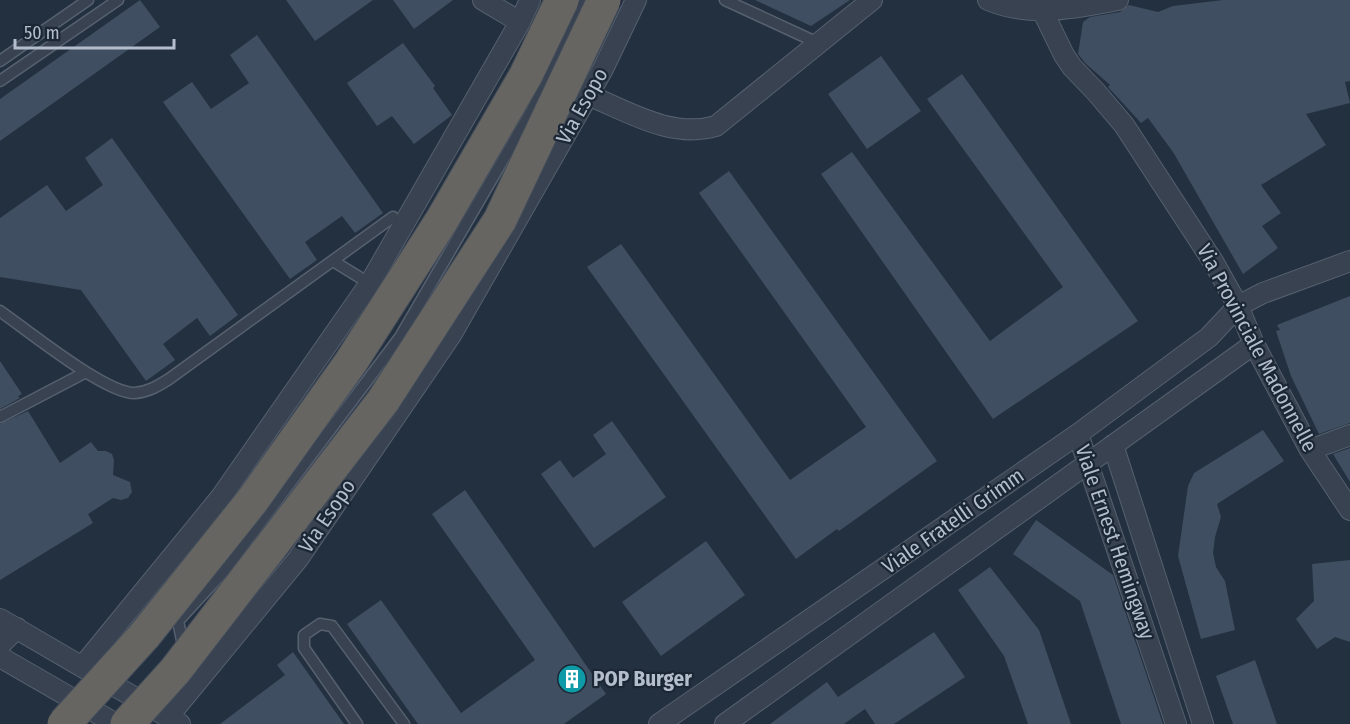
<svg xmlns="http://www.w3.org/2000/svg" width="1350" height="724" font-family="'Fira Sans Condensed',sans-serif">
  <rect width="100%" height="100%" fill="#233040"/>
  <path fill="#3f4e60" d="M140,0l20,27 -160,114v-42z
    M286,0h87l-58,41z
    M393,0h60l-39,29z
    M755,0h95l-39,26z
    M1223,0h127v81l-5,1 5,21 -44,11 20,31 -65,40 20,28 -19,13 16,22 -35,26 -70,-122 -25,-34 -7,5 -33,-36 2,-2 -25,-22 -7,-9 5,-32 7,-5 30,-5 9,-7 29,7 15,-6z
    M257,35l126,178 -28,20 -13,-17 -37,26 12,18 -27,19 -127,-177 29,-20 19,27 38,-26 -19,-28z
    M403,43l32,43 -2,2 19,27 -38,29 -22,-28 -15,10 -30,-43z
    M881,56l40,55 -54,38 -39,-55z
    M962,74l176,247 -145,98 -172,-245 31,-22 138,189 73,-54 -136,-188z
    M112,138l126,177 -28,21 -13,-18 -34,26 12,16 -29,21 -65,-91 -81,-13v-59l47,-33 19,26 37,-26 -18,-27z
    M729,171l208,290 -98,70 -2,-2 -41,30 -209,-292 34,-23 169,236 76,-53 -167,-234z
    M1350,296v127l-31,11 -28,-58 -15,-45 4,-1 -3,-5z
    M0,361l22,33 -4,2 2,2 -20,11z
    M28,411l32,52 31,-21 7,9h8l6,3 2,6 -1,15 17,7 2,10 -4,6 -7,2 -8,-2 -25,16 5,9 -93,57v-156z
    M612,421l54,76 -72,51 -53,-74 19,-14 13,18 33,-24 -13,-19z
    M1263,430l21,31 -67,43 4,13 -6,20 -2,16 3,14 9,14 10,49 -34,9 -23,-83 10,-70 6,-13z
    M1350,448v34l-17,-28z
    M465,490l141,204 -42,30h-146l-71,-100 34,-24 80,113 74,-53 -103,-146z
    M1036,520l77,55 50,149h-42l-41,-123 -67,-47z
    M706,541l39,54 -84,61 -39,-54z
    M1350,560v82l-15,-5 -18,12 -21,-30 18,-18 -2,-37z
    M990,567l49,63 32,94h-43l-24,-68 -46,-66z
    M934,632l31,45 -71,47h-19l-10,-15 -21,15h-74l57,-42 11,15z
    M293,652l51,72h-124l65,-49 -8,-10z
    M1255,660l22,64h-44l-17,-48z"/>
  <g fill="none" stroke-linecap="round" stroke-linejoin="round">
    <g stroke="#56606e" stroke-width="13">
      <path id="service" d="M725,0l93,43
        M0,61l88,-61
        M0,81l118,-81
        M333,261l39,24
        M0,311c27,19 106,83 135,82 13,-1 23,-7 34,-14l224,-162
        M0,417l86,-45
        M178,621l6,29
        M165,622l13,-1 46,-50 176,-234 132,-227 53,-110
        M357,724l-53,-76v-13l16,-11 12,2 72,98"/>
    </g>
    <g stroke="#56606e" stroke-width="22">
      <path id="minor" d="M483,0l37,22
        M988,0c42,18 87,8 130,0
        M1042,10l22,45 8,12 24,25 28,33 90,138 24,43 16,38 56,106 40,60
        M588,95c41,17 84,44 128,31l156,-126
        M1078,434l98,290
        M1113,445l90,279
        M1310,450l40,-15
        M0,619l180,105
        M0,645l17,-17
        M0,657l116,67
        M82,667l139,-170 149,-214 150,-261 10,-22
        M168,717l130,-158 153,-224 152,-266 33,-69
        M659,724l419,-290 131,-97 29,-31 25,-13 87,-32
        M725,724l529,-380"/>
    </g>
    <use href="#service" stroke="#384250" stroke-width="10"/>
    <use href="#minor" stroke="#384250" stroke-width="20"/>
    <g stroke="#434d5b" stroke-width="35" stroke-linecap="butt">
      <path id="trunk-bridge" d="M64,724l80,-88 108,-135 99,-139 91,-142 84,-145 36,-75
        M127,724l48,-53 208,-270 117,-181 104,-220"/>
    </g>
    <use href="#trunk-bridge" stroke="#666562" stroke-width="33"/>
  </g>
  <defs>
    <g id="building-disc" transform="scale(1.5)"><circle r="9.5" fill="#0f9aa8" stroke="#1c2735"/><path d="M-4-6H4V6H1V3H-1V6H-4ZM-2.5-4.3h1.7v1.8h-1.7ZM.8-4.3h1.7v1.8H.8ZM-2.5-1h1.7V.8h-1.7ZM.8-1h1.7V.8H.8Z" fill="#fff"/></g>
  </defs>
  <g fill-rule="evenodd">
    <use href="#building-disc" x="572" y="679"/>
  </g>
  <g text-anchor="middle" stroke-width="4.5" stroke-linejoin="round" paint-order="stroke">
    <g font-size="21" fill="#b4bdcb" stroke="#1c2735">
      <text transform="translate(582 106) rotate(-61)" y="7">Via Esopo</text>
      <text transform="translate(1257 348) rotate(62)" y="7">Via Provinciale Madonnelle</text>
      <text transform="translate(327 516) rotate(-56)" y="7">Via Esopo</text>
      <text transform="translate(953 521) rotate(-35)" y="7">Viale Fratelli Grimm</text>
      <text transform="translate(1115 542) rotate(71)" y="7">Viale Ernest Hemingway</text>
    </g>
    <g font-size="21" font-weight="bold" fill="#b4bdcb" stroke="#1c2735" text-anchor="start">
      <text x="593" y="686">POP Burger</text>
    </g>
  </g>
  <path d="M15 39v9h159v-9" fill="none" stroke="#b4bdcb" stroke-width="3"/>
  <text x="24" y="39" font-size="18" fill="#b4bdcb" stroke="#1c2735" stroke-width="4.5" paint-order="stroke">50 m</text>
</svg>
